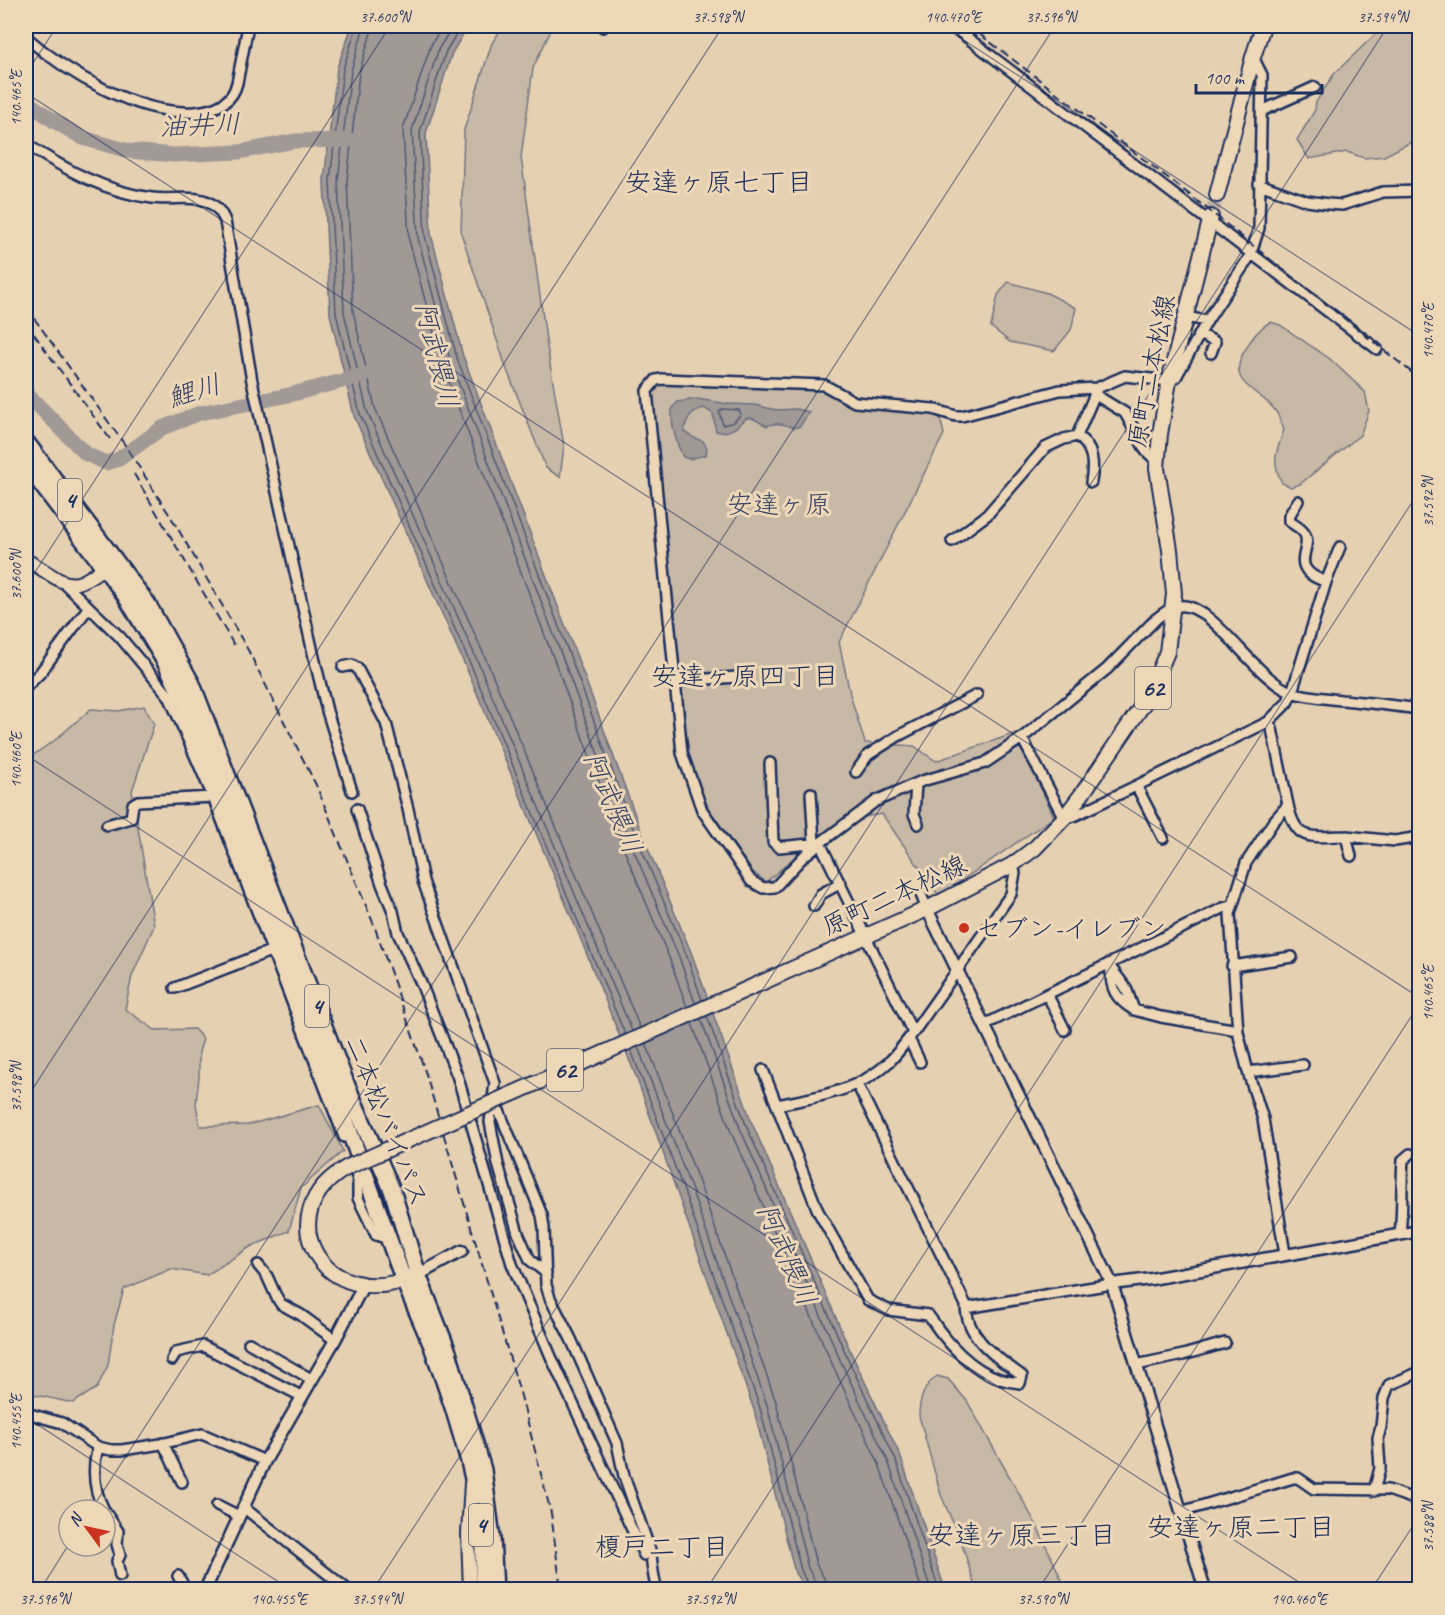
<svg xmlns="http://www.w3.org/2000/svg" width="1445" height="1615" font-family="Caveat,'Klee One',sans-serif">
  <rect width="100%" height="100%" fill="#e6d0b2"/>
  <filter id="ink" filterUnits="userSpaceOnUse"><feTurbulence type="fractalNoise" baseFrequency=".0167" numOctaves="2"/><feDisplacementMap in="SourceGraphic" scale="12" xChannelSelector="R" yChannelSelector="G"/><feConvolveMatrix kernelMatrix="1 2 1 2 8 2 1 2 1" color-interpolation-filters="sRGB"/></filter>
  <g filter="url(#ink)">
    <path fill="#c8b9a6" stroke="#727482" stroke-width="1.5" d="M503,26h50l-20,42 -12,89 26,190 17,99 -4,31 -14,-9 -39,-98 -46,-137 3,-103 28,-87z
      M1384,26h35v112l-35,18 -20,2 -17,-6 -38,7 -12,-19 18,-30 1,-8 18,-28z
      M1008,282l39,11 29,15 -5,22 -17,21 -44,-9 -19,-15 7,-32z
      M1270,322l10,3 50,34 35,33 4,19 -9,24 -60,49 -9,3 -9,-4c-11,-23 -6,-30 2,-53 -3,-7 -5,-16 -10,-21 -17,-21 -49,-25 -29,-59 6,-11 13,-21 25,-28z
      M660,382l161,6 29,15 89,11 5,20 -105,208 12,56 14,45 49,3 22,15 80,-28 38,84 -115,79 -57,-82 -37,6 -28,18 -51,44 -14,-11 -48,-69 -14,-44 -9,-55 -31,-309z
      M144,706l10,18 -22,67 22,135 -22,50 -7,33 30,21 39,-1 9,10 -4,13v25l-3,27 4,22 48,-1 71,-20 24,46 -42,37 -12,43 -39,16 -43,28 -36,-6 -47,20 -10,36 -6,40 -11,23 -24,15 -47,-10v-633l29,-20 36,-31 27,2z
      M937,1376l11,3 19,22 69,123 30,65h-90l-15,-48 -20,-46 -22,-79c0,-15 5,-31 18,-40z"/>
    <path fill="#a09996" stroke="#6b6f80" stroke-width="1.5" d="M352,26h116l-16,27 -26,80 5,101 32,122 119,314 60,164 49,118 61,171 101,234 47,98 45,134h-140l-10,-16 -41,-163 -117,-331 -58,-144 -111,-263 -114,-256 -24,-102 -6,-134 13,-112z
      M697,399l32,5 26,1 21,5 20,-1 13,3 -9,14 -6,2c-8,-4 -19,-6 -27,-2l-15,-8h-5c-9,8 -18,17 -31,13l-3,-17 -9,-6c-13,3 -17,10 -20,23l10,7 9,3 4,7 -1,7 -17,4 -6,-2c-8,-16 -12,-31 -11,-49l6,-6z"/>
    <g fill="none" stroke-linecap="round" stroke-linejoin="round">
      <path stroke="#505974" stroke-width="1.5" d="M357,26l-14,43 -13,111 6,133 24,101 113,256 152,364
        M364,26l-13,45 -13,109 6,132 23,99 113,256 152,364
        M373,26l-14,47 -12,108 6,130 22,97 113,256 152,364
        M442,26l-11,19 -28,84 6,111 33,124 119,314 60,164 49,118 17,47
        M453,26l-14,22 -27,82 6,108 32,122 119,315 60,164 50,118 16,46
        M461,26l-15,25 -26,81 5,104 32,122 119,314 60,164 50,118 16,46
        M722,409l17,1 2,4 -7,8 -11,3 -4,-13z
        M707,1016l39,109 102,234 47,99 44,132
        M701,1019l39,109 101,234 47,99 43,129
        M692,1023l39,109 102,234 46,98 43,126
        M646,1043l54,142 76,217 40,162 9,16 1,10
        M638,1047l53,141 76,217 41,163 8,15 1,7
        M631,1050l53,141 76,217 41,162 9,20"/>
      <path stroke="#a09996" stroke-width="15" d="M26,101l28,20 29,17 46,13 45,4 65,-3 56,-11 54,-1
        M26,393l60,61 20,9 13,-4 43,-31 38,-15 89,-18 76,-20"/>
      <path stroke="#bdb0a1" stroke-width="14" stroke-dasharray="14 7" stroke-linecap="butt" d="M1211,217l6,-22"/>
      <g stroke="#1b2f5e" stroke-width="14">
        <path id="minor" d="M952,26l425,323
          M603,27l1,-1
          M26,37c42,37 112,78 169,75 21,-2 37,-9 42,-29l11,-57
          M1262,111l53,-24
          M26,144c38,25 80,48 126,54 15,2 31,-1 46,1 14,2 22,10 27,22l27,160 62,276 13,54 25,80
          M1259,184l48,17 22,3 13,1 41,-13 37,-1
          M1185,317l22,4 43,-65 9,-28 3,-153 -9,-18
          M1200,334l15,8 -4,11
          M1094,394l31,19 21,38 11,10
          M1077,436l20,-47
          M1298,501l-9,15v5c5,4 12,7 15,12 8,10 -6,25 2,36 4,7 13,10 20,13
          M952,541l35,-26 58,-67 19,-9 13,-3c17,11 17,29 14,46
          M65,584l55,53 49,59 44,101 131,340
          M343,667l9,-2 5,3 29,55 22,86 15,72 72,202 -5,39 8,42 20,69 12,27 16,13
          M676,681l62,-4
          M26,687l14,-14 48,-65
          M1268,722l4,7 16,76 -15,17 -27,41 -16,51 8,118 10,40 15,47 22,135
          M1022,738l42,80 10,-2 194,-94 19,-19 5,-11 34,-110 14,-35
          M770,763l3,79 6,5 41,-4 56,-42 46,-20 63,-18 37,-25 85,-69 49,-50c6,-5 15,-12 24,-13 32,-4 75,73 111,86 16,5 34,6 50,8 26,2 52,6 79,9
          M856,772l12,-17 30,-19 79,-41
          M916,784l-2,30 4,10
          M1137,787l26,51
          M811,793l3,50
          M1288,805c8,39 24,31 58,31l5,20
          M357,809l25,75 11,27 5,22 23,50 37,95 54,186 40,95 92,196
          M107,825l24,-7 2,-14 5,-3 75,-4
          M1346,836l49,5 25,-4
          M1012,865l3,8 -4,21 -98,139 -93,-190 -16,13 -29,31 -12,1 -12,-7 -49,-71 -20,-57 -35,-362 9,-11 6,-1 162,6 31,17 78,7 23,7h6l98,-26 37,-2 28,-12 44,5 7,-4 31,-56
          M917,885l10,24
          M814,906l7,-12 20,-11
          M1108,964l18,24 8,22 27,7 77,13
          M1232,966l60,-9
          M1111,968c-1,21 5,31 23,42
          M175,988l98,-38
          M1047,994l18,36
          M984,1025l239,-117 8,-2
          M909,1039l11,23
          M763,1070l55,141 50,89 20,10 40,5c5,6 9,13 14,19 19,24 46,47 78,49l2,-7c-24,-18 -56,-37 -56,-71l-109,-221
          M1248,1072l55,-7
          M495,1101l47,114 2,13 2,57 4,13 21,41 46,104 7,33 27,77c1,13 2,24 6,37
          M778,1105c41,-9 79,-13 111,-43 9,-9 17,-20 24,-29
          M353,1161l5,20v17l18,37 13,4
          M1400,1234c3,-25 1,-49 3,-74l7,-6
          M258,1265l9,11 9,20 5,8 20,11 34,25
          M966,1308l146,-24
          M249,1343l62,36
          M172,1360l4,-8 27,-6 98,50
          M1136,1365l47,-10 42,-12
          M26,1413l36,10 36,24 13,3h11l39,-6 41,-10 63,27
          M163,1443l19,39
          M98,1447c-6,22 -5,42 6,63
          M1374,1491l6,-23 -2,-30 3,-11 3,-29 5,-13 31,-13
          M217,1505l22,11
          M243,1507l105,83
          M105,1512l13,19 -1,13 3,11 -3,6 3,15
          M1181,1512l112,-34h5l16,11 74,1 26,9h6
          M178,1576l8,14"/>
      </g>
      <g stroke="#1b2f5e" stroke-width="15">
        <path id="tertiary" d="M927,909l185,375 93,306
          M418,1275l44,-24
          M1112,1284l39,-5 269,-48
          M205,1590l60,-129 70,-121 28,-54"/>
      </g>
      <g stroke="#1b2f5e" stroke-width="16">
        <path id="secondary" d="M26,560c40,21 41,39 83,3
          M470,1590l-2,-56 3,-51"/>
      </g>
      <g stroke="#1b2f5e" stroke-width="18">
        <path id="primary" d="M1217,195l36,-138 10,-31
          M781,974l146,-65 85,-44 23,-17 29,-30 18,-24 66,-97 19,-45 7,-58 -4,-44 -13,-82 3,-34 9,-53 42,-164
          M348,1167c-82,45 -26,148 65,110"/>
      </g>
      <g stroke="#1b2f5e" stroke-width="20">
        <path id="trunk" d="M26,442l121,161 45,81 155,402 45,104 26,85 30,77 35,118 9,68 3,52
          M26,464l99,131 42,70 18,39 109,275 110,302 28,65 21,61 16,54 8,35
          M483,1550v40"/>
      </g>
      <use href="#minor" stroke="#eed7b6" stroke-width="9"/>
      <use href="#tertiary" stroke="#eed7b6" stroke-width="10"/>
      <use href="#secondary" stroke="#eed7b6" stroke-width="12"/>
      <use href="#primary" stroke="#eed7b6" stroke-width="14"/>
      <use href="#trunk" stroke="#eed7b6" stroke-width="15"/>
      <path stroke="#1b2f5e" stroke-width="2" stroke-dasharray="9 4.5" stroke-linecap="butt" d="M969,26l207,158 244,195
        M26,307l99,138 49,77 74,128 68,135 58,140 50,143 97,328 30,117 10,77
        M26,323l84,116
        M134,474l100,171"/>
      <g stroke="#1b2f5e" stroke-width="18" stroke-linecap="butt">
        <path id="primary-bridge" d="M348,1167l433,-193"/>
      </g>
      <use href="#primary-bridge" stroke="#eed7b6" stroke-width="14"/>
    </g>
  </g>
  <path fill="none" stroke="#1b2f5e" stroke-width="1.5" stroke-opacity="0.45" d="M942,26l478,310M26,74l31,-48M26,93l1394,905M26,586l364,-560M26,755l1285,835M26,1099l697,-1073M26,1417l265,173M91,1510l964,-1484M40,1590l29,-46M373,1590l1015,-1564M706,1590l714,-1100M1038,1590l382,-587M1371,1590l49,-75"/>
  <circle fill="#c8321e" stroke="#eed7b6" stroke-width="2" cx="964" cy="928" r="6"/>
  <g text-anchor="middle" stroke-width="6" stroke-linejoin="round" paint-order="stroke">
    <g fill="#eed7b6" stroke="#5a6178" stroke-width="1.5">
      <rect x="58" y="479" width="24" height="42" rx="4.5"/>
      <rect x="1135" y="667" width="36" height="42" rx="4.5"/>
      <rect x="305" y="985" width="24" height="42" rx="4.5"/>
      <rect x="547" y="1049" width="36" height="42" rx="4.5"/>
      <rect x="469" y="1504" width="24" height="42" rx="4.5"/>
    </g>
    <g font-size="24" font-weight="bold" fill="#1b2f5e">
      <text x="70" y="508">4</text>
      <text x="1153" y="696">62</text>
      <text x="317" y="1014">4</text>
      <text x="565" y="1078">62</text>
      <text x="481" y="1533">4</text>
    </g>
    <g font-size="26" fill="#1b2f5e" stroke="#eed7b6">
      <text transform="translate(1151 371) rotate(-79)" y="9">原町二本松線</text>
      <text transform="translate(894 895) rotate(-25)" y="9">原町二本松線</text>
      <text transform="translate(387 1121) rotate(68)" y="9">二本松バイパス</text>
    </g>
    <g font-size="26" fill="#354469" stroke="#eed7b6">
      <text x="779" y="513">安達ヶ原</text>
    </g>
    <g font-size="26" fill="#1b2f5e" stroke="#eed7b6" text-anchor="start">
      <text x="976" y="937">セブン-イレブン</text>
    </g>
    <g font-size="27" font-style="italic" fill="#364469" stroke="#eed7b6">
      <text transform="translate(200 125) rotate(-2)" y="9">油井川</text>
      <text transform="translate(437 355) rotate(76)" y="9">阿武隈川</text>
      <text transform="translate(194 391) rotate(-17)" y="9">鯉川</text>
      <text transform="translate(613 803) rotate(67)" y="9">阿武隈川</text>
      <text transform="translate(787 1255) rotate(66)" y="9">阿武隈川</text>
    </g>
    <g font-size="27" fill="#1b2f5e" stroke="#eed7b6">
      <text x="719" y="191">安達ヶ原七丁目</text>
      <text x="745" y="685">安達ヶ原四丁目</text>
      <text x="1241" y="1536">安達ヶ原二丁目</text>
      <text x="1022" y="1544">安達ヶ原三丁目</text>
      <text x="662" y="1556">榎戸二丁目</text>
    </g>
  </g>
  <rect width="1445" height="1615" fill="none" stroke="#eed7b6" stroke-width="66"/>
  <g transform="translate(87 1528) rotate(303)"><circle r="28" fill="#eed7b6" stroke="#9a9493" stroke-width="1.5"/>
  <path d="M0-4.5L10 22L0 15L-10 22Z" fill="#c8321e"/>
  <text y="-9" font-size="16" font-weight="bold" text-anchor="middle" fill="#1b2f5e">N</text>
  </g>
  <path d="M1196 84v9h126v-9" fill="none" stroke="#1b2f5e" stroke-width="3"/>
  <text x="1205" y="84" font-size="18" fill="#1b2f5e" stroke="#eed7b6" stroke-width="4.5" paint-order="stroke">100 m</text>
  <rect x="33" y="33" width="1379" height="1549" fill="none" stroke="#1b2f5e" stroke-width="2"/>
  <g font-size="15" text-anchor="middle" fill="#1b2f5e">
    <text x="385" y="22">37.600°N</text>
    <text x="718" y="22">37.598°N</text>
    <text x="953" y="22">140.470°E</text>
    <text x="1051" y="22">37.596°N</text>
    <text x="1383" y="22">37.594°N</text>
    <text transform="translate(16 98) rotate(-90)" y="5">140.465°E</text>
    <text transform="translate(1428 331) rotate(-90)" y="5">140.470°E</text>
    <text transform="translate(1428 502) rotate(-90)" y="5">37.592°N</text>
    <text transform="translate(16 575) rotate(-90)" y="5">37.600°N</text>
    <text transform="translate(16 760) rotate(-90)" y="5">140.460°E</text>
    <text transform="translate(1428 993) rotate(-90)" y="5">140.465°E</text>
    <text transform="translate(16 1087) rotate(-90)" y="5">37.598°N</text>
    <text transform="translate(16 1422) rotate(-90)" y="5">140.455°E</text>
    <text transform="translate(1428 1527) rotate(-90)" y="5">37.588°N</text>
    <text x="45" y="1604">37.596°N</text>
    <text x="279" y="1604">140.455°E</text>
    <text x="377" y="1604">37.594°N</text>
    <text x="710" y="1604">37.592°N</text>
    <text x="1043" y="1604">37.590°N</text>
    <text x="1299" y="1604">140.460°E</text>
  </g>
</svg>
